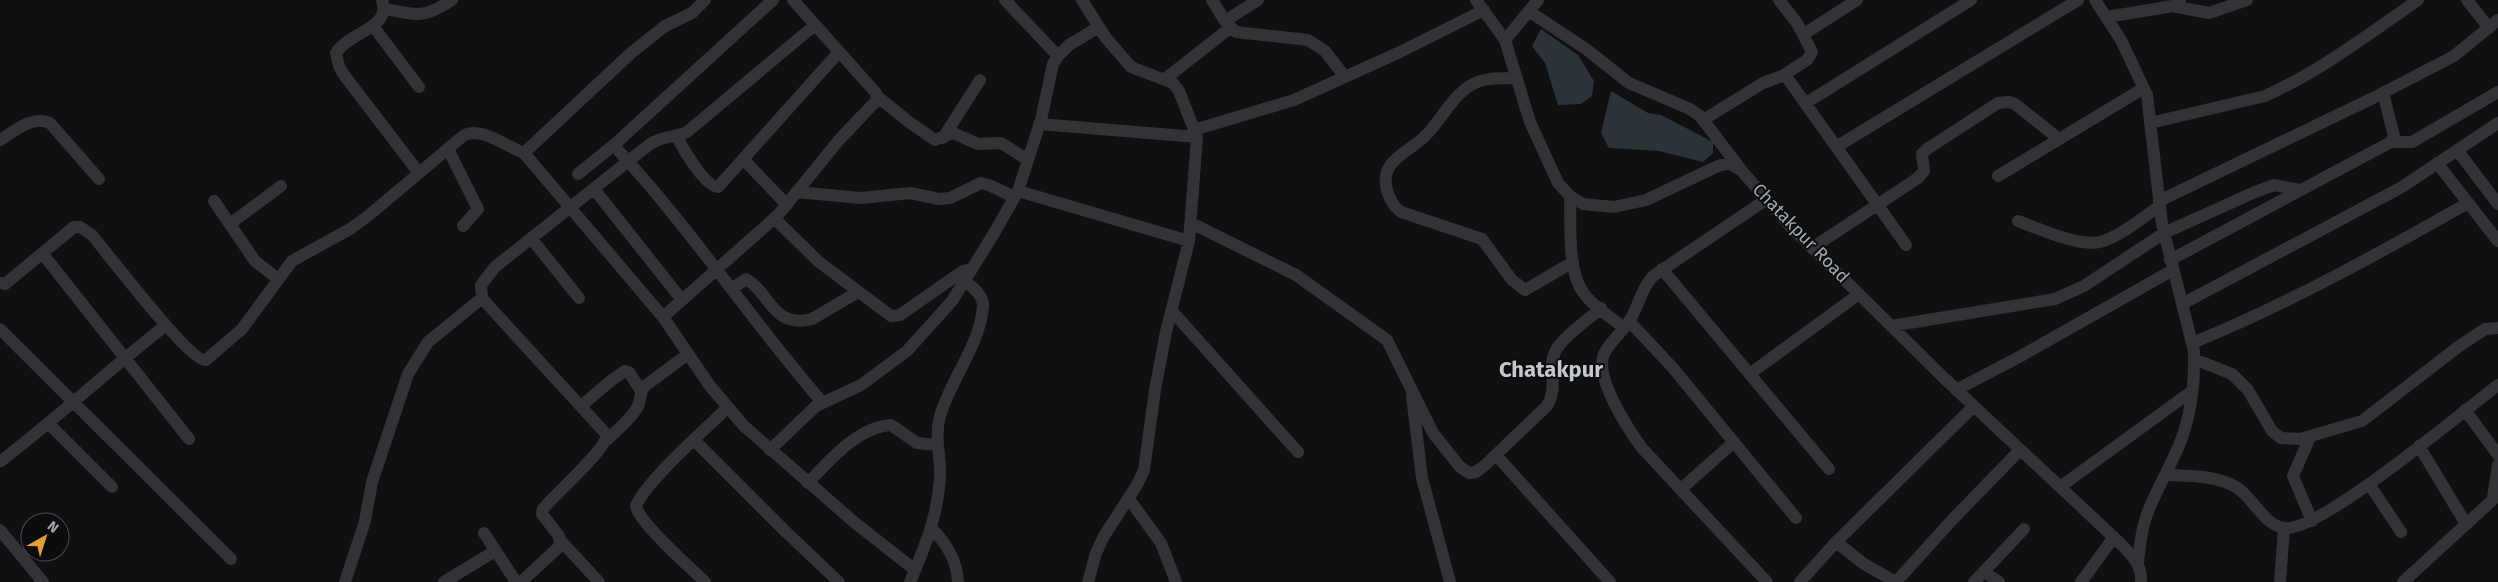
<svg xmlns="http://www.w3.org/2000/svg" width="2498" height="582" font-family="'Fira Sans',sans-serif">
  <rect width="100%" height="100%" fill="#101012"/>
  <path fill="#2b3339" d="M1541,29l37,26 16,26 -2,15 -11,8 -23,1 -13,-42 -13,-17z
    M1611,91l37,22 13,2 52,27v11l-10,9 -44,-11 -50,-3 -8,-15z"/>
  <g fill="none" stroke-linecap="round" stroke-linejoin="round">
    <path stroke="#323336" stroke-width="12" d="M382,0c10,29 -34,32 -46,53l3,13 5,9 75,98
      M773,0l-158,144 2,5c74,80 134,171 205,253
      M1005,0l53,56
      M1082,0l24,38 25,29 42,16 6,8 18,46 -8,104 -23,91 -11,58 -11,80 -7,15 -33,51 -8,17 -8,29
      M1212,0l13,21 11,11 72,8 17,11 20,26
      M1476,0l29,40 25,82 28,61 12,13 13,8 31,3 32,-7 72,-34 11,-3 12,7 50,57 154,152 177,166c11,12 20,20 19,37
      M1779,0l18,23 15,29 -5,8 -25,16
      M2095,0l26,40 26,55 15,129 32,127c1,29 -2,57 -11,84 -9,26 -24,49 -34,74 -7,17 -9,35 -11,53
      M2467,0l22,28
      M2173,6l36,7 38,-13
      M385,9c33,6 38,10 67,-9
      M1530,12l56,37 43,34 61,26 10,7 39,51
      M2107,17l66,-11 7,-4
      M1225,21l33,-21
      M373,26l46,61
      M1804,34l53,-34
      M1505,40l33,-40
      M1517,78c-14,1 -30,-1 -42,5 -21,10 -32,34 -47,50 -16,19 -50,26 -41,57 3,10 6,16 14,22l81,27 30,41 13,10 48,-28
      M1165,79l65,-51
      M878,97l31,25 26,18 18,-7 25,11 23,-1 27,17
      M1806,103l165,-103
      M1703,120l60,-37 19,-7 6,3 118,166
      M2150,123l115,-27c54,-24 104,-62 153,-96
      M1039,124l158,13
      M1194,130l100,-30 106,-48 84,-42
      M676,135c6,12 28,51 42,52l121,-135
      M943,138l37,-58
      M0,140c15,-9 32,-25 50,-17l49,56
      M2391,142h21l86,-50
      M1836,147l242,-147
      M448,149l30,60 -15,17
      M2457,150l41,54
      M524,153l139,164 47,69 34,40 110,96 61,48
      M744,160l43,45
      M2437,163l61,78
      M578,174l37,-30
      M1998,176l146,-88
      M594,189l88,111
      M1018,191l171,50
      M796,192l65,6 49,-5 29,6 11,-1 31,-15 8,2 25,12
      M1570,196c1,27 -3,74 13,96 9,14 28,25 41,36
      M1767,199l-114,77c-12,13 -14,29 -23,44 -7,12 -20,21 -26,34 -10,23 24,75 38,94l125,134
      M214,201l41,60 23,18
      M2159,201l214,-103 81,-42 44,-36
      M774,218l45,44 72,54 9,-1 63,-44 8,-2
      M2018,221c22,8 60,26 82,21 19,-4 44,-26 60,-36
      M1191,223l105,52 91,65 46,93 27,34 9,6 7,-1 8,-6 63,-60c12,-19 0,-38 8,-54 7,-15 33,-32 46,-44
      M230,224l51,-38
      M531,238l48,60
      M1812,248l106,-70 6,-7 -2,-17 5,-5 71,-46 11,-1 6,2 44,35
      M42,253l147,186
      M2170,260l221,-118 3,-6 -11,-43
      M1662,269l167,200
      M0,283l5,1 69,-57h6l12,8c15,18 98,127 114,125l36,-31 50,-68 58,-32 18,-13 95,-80c17,-11 44,11 61,17l107,-100 34,-27 27,-13 13,-13
      M733,288l13,-9c24,13 26,50 66,40l46,-27
      M2182,304l220,-117 96,-64
      M1172,311l126,141
      M663,317l115,-102 61,-75 38,-40 -1,-7 -83,-93
      M1629,321l44,47 123,150
      M1891,326l164,-27 29,-13 80,-53 91,-41 19,-7 26,5
      M0,329l231,230
      M2192,343c96,-39 186,-89 276,-140
      M2194,359l38,15 16,16 24,41 9,7 19,1 62,-18 96,-74 27,-18 13,-1
      M1751,373l108,-79
      M1956,390l63,-33 154,-87
      M1412,396l10,82 28,104
      M581,406l32,-27 12,-8 4,1 12,19
      M2465,410l33,45
      M49,424l63,63
      M2310,437l-17,39 19,45
      M607,440c10,-10 23,-20 30,-32 5,-8 1,-14 8,-22l43,-32
      M695,441l91,91 53,50
      M2419,446l47,78
      M770,450l46,-44 45,-21 46,-34 45,-50 41,-66 25,-44 23,-71 12,-56 5,-8 11,-11 30,-18
      M1496,455l114,127
      M1,461c57,-44 109,-92 165,-136
      M2165,475c22,1 51,0 71,12 17,10 28,39 49,41 33,5 180,-118 213,-143
      M808,483c22,-23 50,-56 83,-58l26,18 20,2
      M2369,484l32,48
      M2060,487l132,-96
      M1681,489l53,-47
      M2493,498l5,-33
      M1129,499l32,44 15,39
      M932,529c15,15 25,31 26,53
      M0,530l43,52
      M484,533l32,49
      M561,541l38,41
      M1836,542l28,22 32,18
      M1984,572l15,10
      M345,582l20,-61 7,-39 36,-108 20,-32 54,-44
      M444,582l51,-31
      M521,582l39,-36 -1,-10 -17,-22 1,-5c12,-15 63,-59 64,-74l-118,-129 -7,-8 -1,-13 14,-18 155,-123c15,-9 25,-6 37,-12l128,-107
      M705,582c-13,-13 -67,-60 -69,-76 8,-23 71,-78 91,-98
      M910,582c15,-35 28,-67 30,-105 1,-21 -6,-39 0,-61 11,-37 39,-69 43,-109 1,-12 -11,-20 -19,-27
      M1800,582l36,-40 138,-136
      M1896,582l56,-62 68,-70
      M1974,582l50,-53
      M2081,582l33,-45
      M2280,582l4,-54
      M2403,582l95,-87"/>
  </g>
  <g text-anchor="middle" stroke-width="4" stroke-linejoin="round" paint-order="stroke">
    <g font-size="18" fill="#a3a8b1" stroke="#0b0c0d">
      <text transform="translate(1801 233) rotate(46)" y="6">Chatakpur Road</text>
    </g>
    <g font-size="22" font-weight="bold" fill="#c3c7ce" stroke="#0b0c0d">
      <text x="1551" y="377">Chatakpur</text>
    </g>
  </g>
  <g transform="translate(45 537) rotate(39)"><circle r="24" fill="#0b0c0d" stroke="#484a4f"/>
  <path d="M0-4L9 19L0 12L-9 19Z" fill="#e09f3a"/>
  <text y="-8" font-size="14" font-weight="bold" text-anchor="middle" fill="#a3a8b1">N</text>
  </g>
</svg>
